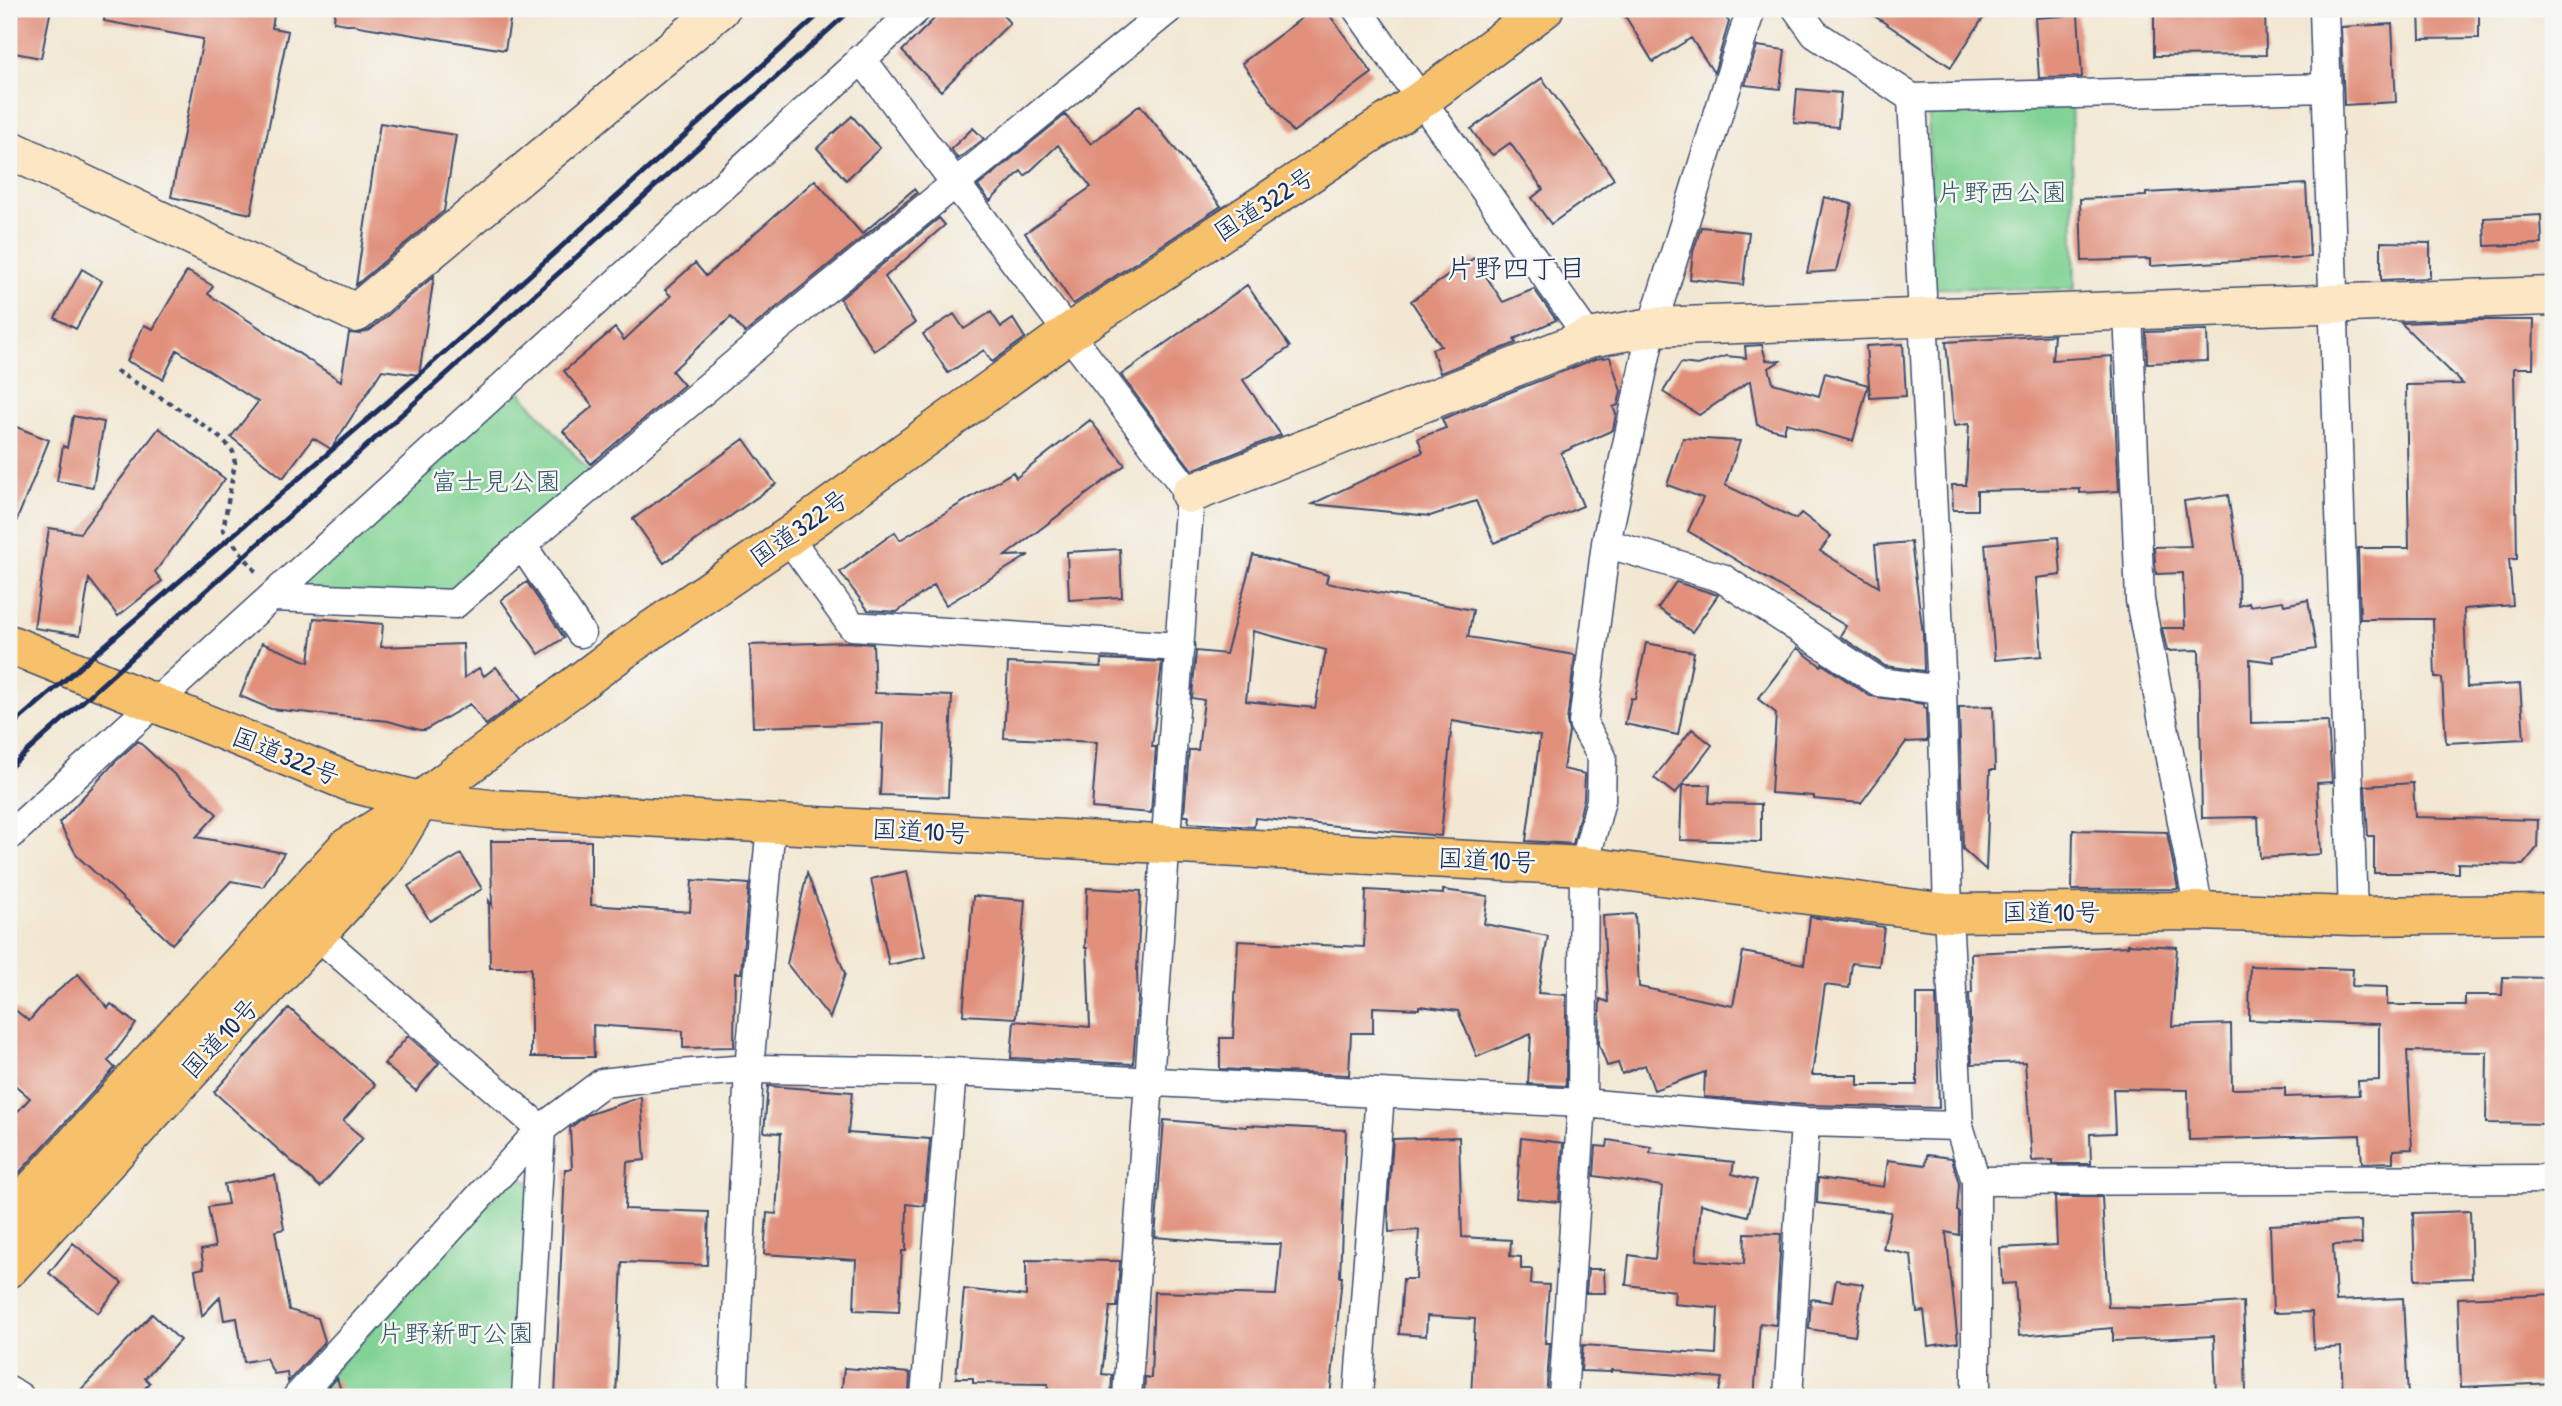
<svg xmlns="http://www.w3.org/2000/svg" width="2562" height="1406" font-family="'Patrick Hand','Klee One',sans-serif">
  <rect width="100%" height="100%" fill="#f6f6f2"/>
  <filter id="ink" filterUnits="userSpaceOnUse"><feTurbulence type="fractalNoise" baseFrequency=".0143" numOctaves="2"/><feDisplacementMap in="SourceGraphic" scale="14" xChannelSelector="R" yChannelSelector="G"/><feConvolveMatrix kernelMatrix="1 2 1 2 8 2 1 2 1" color-interpolation-filters="sRGB"/></filter>
  <filter id="wash" filterUnits="userSpaceOnUse"><feTurbulence type="fractalNoise" baseFrequency=".00686" numOctaves="4" result="noise"/><feDisplacementMap in="SourceGraphic" scale="28" xChannelSelector="R" yChannelSelector="G"/><feGaussianBlur stdDeviation="1.57" result="paint"/><feColorMatrix in="noise" values="0 0 0 0 0 0 0 0 0 0 0 0 0 0 0 0 0 1.4 0 .05"/><feComposite in="paint" operator="in"/></filter>
  <g filter="url(#wash)">
    <rect width="100%" height="100%" fill="#f2e7d2"/>
    <path fill="#81d394" stroke="#4e8179" stroke-width="2" d="M2071,96l4,193 -143,-1 -4,-191z
      M514,385l79,91 -141,123 -164,-8z
      M513,1176l16,6 -13,215h-206z"/>
    <g id="blocks">
      <path fill="#e1907b" fill-rule="evenodd" d="M9,9h42l-10,49 -32,-6z
        M105,9h170l-3,19 16,3 -37,183 -80,-17 32,-158 -99,-18z
        M335,9h177l-7,41 -171,-28z
        M944,9h53l13,14 -69,68 -39,-40z
        M1314,9h11l47,64 -79,59 -51,-69z
        M1621,9h99l9,13 -15,51 -23,-35 -38,24z
        M1864,9h125l-38,58z
        M2154,9h111l1,46 -112,1z
        M2419,9h60v29l-59,1z
        M2078,15l4,62 -43,1 -4,-60z
        M2392,24l4,78 -52,3 -3,-78z
        M1757,46l28,4 -5,39 -35,-4z
        M1542,78l72,101 -63,45 -19,-26 11,-9 -33,-46 -17,12 -10,-9 -12,-17z
        M1797,89l44,4 -3,34 -44,-4z
        M1140,105l81,101 -148,98 -48,-71 66,-46 -33,-42 -33,31 -4,-5 -31,30 -12,-15 87,-71 26,29z
        M852,116l28,32 -34,32 -29,-32z
        M380,123l76,12 -12,76 -88,74z
        M973,128l11,11 -26,20 -7,-10z
        M815,180l47,54 52,-45 3,4 -172,140 -14,-16 -59,54 12,14 -93,79 -28,-33 30,-25 -29,-35 51,-43 9,12 47,-44 -6,-6 30,-27 11,13z
        M2306,184l4,73 -160,9v-7l-68,2 -2,-62 66,-3v-3z
        M1824,197l28,7 -16,67 -29,2z
        M2541,215l1,29 -57,2 -1,-28z
        M939,218l6,7 -60,52 30,46 -41,28 -34,-52z
        M1701,227l48,5 -6,53 -53,-6 3,-27z
        M2381,242l49,1v35l-49,2z
        M1474,258l29,44 31,-13 22,31 -42,19 2,4 -76,30 -8,-24 9,-3 -30,-45z
        M82,269l20,12 -26,48 -21,-11z
        M187,271l26,15 -5,8 133,87 8,-48 10,1 11,-4 64,-54 -15,99 -37,-5 -51,79 -18,-11 -30,40 -52,-41 27,-35 -81,-52 -14,29 -36,-18 17,-36 9,4z
        M1247,285l43,62 -47,33 38,55 -89,35 -71,-95z
        M991,312l10,15 12,-8 12,19 -33,24 -8,-12 -36,23 -25,-39 31,-20 10,15z
        M2480,320h54l-1,48h-19l3,191h-8l4,46 -49,4 3,78 53,-3 4,55 -78,4 -4,-65h-7l-2,-59h-73l-2,-71h51l-3,-163 57,-1 -62,-61z
        M2207,330l1,31 -61,2 -1,-31z
        M2054,335l-2,25 60,-4 7,135 -39,2v-4l-103,2v19h-24l-1,-25h14l3,-61 -15,2 -8,-84z
        M1903,344l3,52 -36,2 -4,-52z
        M1762,345l4,15 14,1 -11,7 4,15 46,13 6,-23 43,12 -15,56 -67,-18 -2,9 -27,-7 -7,-44 -51,34 -36,-23 18,-29 17,2 28,-9 20,2 -1,-12z
        M1610,357l11,34 -3,14 -5,2 3,7 -3,16 -52,23 22,53 -89,37 -18,-42 -46,15 -118,-12 111,-52 -5,-14 28,-10 -4,-9 153,-60z
        M73,416l31,6 -11,65 -36,-6 6,-35 4,2z
        M1090,420l35,45 -120,91 24,-1 -83,50 -12,-20 -37,27 -29,-2 -28,-38 55,-40 5,8 113,-68 3,6z
        M9,424l40,16 -39,97 -1,-1z
        M159,428l66,51 -70,93 7,9 -44,35 -29,-37 -9,56 -46,-7 15,-100 31,5z
        M1683,438l57,3 -15,44 71,34 5,-6 30,23 -11,15 59,36 -4,-42 36,-3 12,92 1,37 -39,-5 -45,-30 6,-10 -158,-95 15,-33 -36,-13z
        M744,439l32,45 -112,79 -31,-44z
        M2228,495l10,65 1,46 10,-3 1,3 33,-5 1,4 24,-5 8,49 -43,7 1,6 -24,-3 1,64 77,-2 4,61 -15,1 4,71 -61,4 -2,-41 -56,1 -3,-168 -32,1 -5,-23h23l-2,-55 -27,1 -2,-27 37,-1 -7,-45z
        M2058,537l3,38 -25,3 6,78 -47,4 -10,-116z
        M1120,549l2,48 -53,3 -2,-48z
        M1253,555l75,20 -2,8 147,27 -5,27 107,18 -8,66 2,11 -6,37 22,5 -1,24 -11,46 -47,-3 14,-105 -88,-15 -11,115 -186,-18 -1,9 -66,-4 1,-7h-5l5,-66h9l6,-50 -12,-2 4,-47 30,3zM1253,631l73,19 -11,58 -69,-7z
        M527,582l37,56 -25,16 -38,-54z
        M1676,582l42,13 -26,37 -34,-24z
        M314,618l69,6 -2,23 82,-3 1,34 15,-10 5,8 12,-9 25,32 -35,26 -16,-21 -45,26h-5l-32,-9 -117,-12 -31,-13 22,-53 47,19z
        M847,642l26,2 2,49 77,3 -4,101 -68,-2 3,-72 -130,4 -3,-82z
        M1646,643l48,9 -16,83 -53,-11 6,-26 4,1z
        M1797,648l24,18 1,-2 48,32 54,8v4h2l1,33 -21,1 -45,61 -47,-4v-3l-43,-3 5,-80 -18,-14z
        M1102,659l60,3 -10,85h4l-5,66 -59,-5 5,-66 -93,-4 4,-75 93,4z
        M1993,706l2,64h-5l-4,100 -23,-21 -4,-142z
        M1692,729l20,16 -37,49 -21,-16z
        M138,741l79,73 -21,23 88,16 -21,34 -32,-6 -59,63 -95,-88 -18,-33 57,-62z
        M2413,783l2,34 123,3 -1,28 -14,17 -65,-2v10h-84v-37h-6l-3,-50z
        M1682,785h28l-1,18 52,1v38l-81,-2z
        M2073,830l94,2 11,57 -106,1z
        M491,841h100v64l99,7 2,-32 57,4 -8,89h-6l-1,74 -51,1v-17l-90,-6 1,32h-63v-89h-41l-1,-67 3,5z
        M461,854l21,35 -52,32 -22,-35z
        M907,871l18,86 -36,8 -18,-86z
        M807,873l38,101 -15,44 -43,-54z
        M1087,888l54,3 -4,80 1,27 -5,66 -122,-6 3,-37 76,6 -3,-79h-2z
        M1366,890l77,4v-4l45,6 -4,28 64,12 -10,57 28,2v91l-38,-2 3,-50 -54,23 -19,-46 -39,-5v3l-46,-2v26h-22l-2,42 -129,-6v-31h13l5,-97 126,6z
        M973,896l52,4 -9,118 -53,-3z
        M1635,914l4,73 94,19 10,-54 61,12 6,-47 74,10 -5,39 -27,-3 -3,25 -24,-3 -13,90h46v10h59v-91h19l3,114 -133,-3 -102,-8 1,-25 -51,18 -9,-25 -23,9 -4,-11 -11,3 -8,-22 1,-45 8,3 -5,-86z
        M2128,944l49,3 -5,79 59,-2 1,65 53,-1v9l74,-2 -1,-14 21,-1v-56l-130,-4 1,-54 103,3 -1,17 35,1v18h78v-10h37l1,-18 50,1v146l-67,-1 1,-71 -80,-1 5,98 -19,1v12l-31,1 -2,-28 -171,5 -1,-50 -75,-1 2,44 -25,1 1,30h-38v-4l-21,1 -7,-99 -53,2 -3,-71h3l-1,-40 157,-7z
        M78,974l30,34 3,-4 25,20 -28,37 7,7 -106,116v-63l21,-23 -21,-18v-75l20,16 17,-20z
        M289,1008l86,77 -32,36 20,17 -43,49 -106,-95z
        M408,1036l31,27 -23,28 -32,-27z
        M768,1086l84,6 -4,41 82,6 -6,67 -17,-2 -1,47h-4l-3,61 -45,-2 2,-50 -92,-6 3,-41 9,1 5,-81 -17,-1z
        M641,1097l4,63 -18,2 -2,47 84,3 -2,53 -85,-3 -6,135h-61l10,-228h7l-2,-41 17,-13z
        M1164,1120l83,7v-2l99,5 -6,147h2l-12,120h-186l1,-20 6,1 3,-86 122,3 5,-51 -56,-1 -70,-6z
        M1459,1137l3,100 49,3 -1,16 11,1v12h11l-1,15 18,1 -4,58h5l-4,54h-75l4,-78 -48,-3 -1,20 -27,-2 4,-55h13l3,-49 -30,2 -1,-24 5,-69z
        M1521,1138l42,5 -4,59 -43,-4z
        M1608,1140l43,7 -1,6 84,9 -2,12 25,6 -9,36 -47,-12 -5,56 48,4 1,-31 36,1 -5,91 -16,-2 -6,74h-36l4,-19 -111,-8v2l-30,-1 2,-26 133,9 2,-46 -44,-4 1,-13 -49,-6 3,-30 26,4 7,-73 -68,-10 2,-30 11,1z
        M1927,1155l25,3 7,26 -2,27 2,1v23l-13,-3 12,110 -30,4 -4,-35 -7,1 -6,-57 -28,-6 8,-37 -74,-9 1,-25 66,9 4,-27 38,5z
        M275,1175l9,54 -9,2 14,79 29,8 7,23 -37,41 -1,-10 -13,2 -8,-16 -22,4 -7,-44 -13,2 -4,-23 -18,19 -7,-46 9,-2 -3,-18 14,-3 -7,-40 20,-3 -4,-20z
        M2055,1197h47l6,110 44,1 91,-6 3,90 -30,2 -2,-58 -101,5v-13l-94,8 -4,-53 -13,1 -2,-36 57,-3z
        M2470,1211l2,67 -57,2 -2,-67z
        M2361,1221l1,23 -29,1 3,56 67,-3 5,99h-65l-2,-50 -27,2 -2,-37 -39,1 -3,-88z
        M73,1243l49,40 -24,30 -49,-40z
        M1026,1260l94,1 -3,46h-7l-8,67 10,1 -1,22h-64l1,-13 -75,-1v-5h-17l8,-89 62,7z
        M1588,1269h16l1,24h-19z
        M1836,1280l27,4 -8,52 -46,-7 2,-30 21,3z
        M2553,1294v89l-92,4 -3,-89z
        M152,1314l28,26 -35,38 5,5 -13,14h-63z
        M844,1368l66,5 -1,24h-68z
        M337,1378l6,19h-24z"/>
    </g>
  </g>
  <g filter="url(#ink)">
    <use href="#blocks" fill-opacity="0" stroke="#3b4b6f" stroke-width="2"/>
    <g fill="none" stroke-linecap="round" stroke-linejoin="round">
      <g stroke="#3b4b6f" stroke-width="31">
        <path id="street" d="M1357,9l232,329
          M1797,9l18,25 97,64 30,592 6,223 11,213 17,55v216
          M2324,9l29,907
          M861,58l329,436 -63,903
          M1912,98l415,-10
          M2128,311l12,289 59,311
          M788,537l64,89 328,21
          M1606,543l116,35 157,104 63,8
          M273,597l182,7 67,-59
          M581,633l-59,-88 234,-199 413,-337
          M9,836l908,-827
          M316,934l225,195
          M1976,1181l577,-2
          M9,1390l11,7
          M297,1397l244,-268 61,-46 77,-9 70,-5 203,3 630,31 223,19 154,4
          M526,1397l15,-268
          M733,1397l16,-328 22,-245
          M925,1397l27,-325
          M1358,1397l22,-303
          M1563,1397l19,-294 2,-237 17,-66 1,-43 -19,-34 23,-180 46,-216 99,-318
          M1788,1397l17,-275"/>
      </g>
      <g stroke="#3b4b6f" stroke-width="41">
        <path id="secondary" d="M9,149l347,164 364,-304
          M1190,494l399,-156 63,-11 901,-31"/>
      </g>
      <g stroke="#3b4b6f" stroke-width="41">
        <path id="highway" d="M9,644l343,139 68,18 70,8 1094,57 364,47 251,-2 154,5 200,-2
          M9,1216l337,-368 74,-47 214,-159 154,-105 282,-205 351,-232 123,-91
          M9,1268l375,-407 31,-52"/>
      </g>
      <path stroke="#3b4b6f" stroke-width="4.5" stroke-dasharray="5 5" stroke-linecap="butt" d="M116,371c23,14 107,61 117,81 1,3 1,7 2,11l-12,67 34,43"/>
      <use href="#street" stroke="#fff" stroke-width="28"/>
      <use href="#secondary" stroke="#fce6c4" stroke-width="38"/>
      <use href="#highway" stroke="#f7c06b" stroke-width="38"/>
      <path stroke="#1b2f5e" stroke-width="5" d="M9,728l410,-353 406,-366
        M9,768l843,-759"/>
    </g>
  </g>
  <g text-anchor="middle" stroke-width="5" stroke-linejoin="round" paint-order="stroke">
    <g font-size="26" fill="#34586c" stroke="#f6f6f2">
      <text x="2002" y="201">片野西公園</text>
      <text x="496" y="490">富士見公園</text>
      <text x="456" y="1342">片野新町公園</text>
    </g>
    <g font-size="26" fill="#1b2f5e" stroke="#f6f6f2">
      <text transform="translate(1264 204) rotate(-33)" y="9">国道322号</text>
      <text transform="translate(799 528) rotate(-35)" y="9">国道322号</text>
      <text transform="translate(286 756) rotate(22)" y="9">国道322号</text>
      <text transform="translate(921 831) rotate(3)" y="9">国道10号</text>
      <text transform="translate(1487 860) rotate(3)" y="9">国道10号</text>
      <text x="2051" y="921">国道10号</text>
      <text transform="translate(220 1038) rotate(-47)" y="9">国道10号</text>
    </g>
    <g font-size="28" fill="#1b2f5e" stroke="#f6f6f2">
      <text x="1516" y="278">片野四丁目</text>
    </g>
  </g>
  <rect width="2562" height="1406" fill="none" stroke="#f6f6f2" stroke-width="35"/>
</svg>
